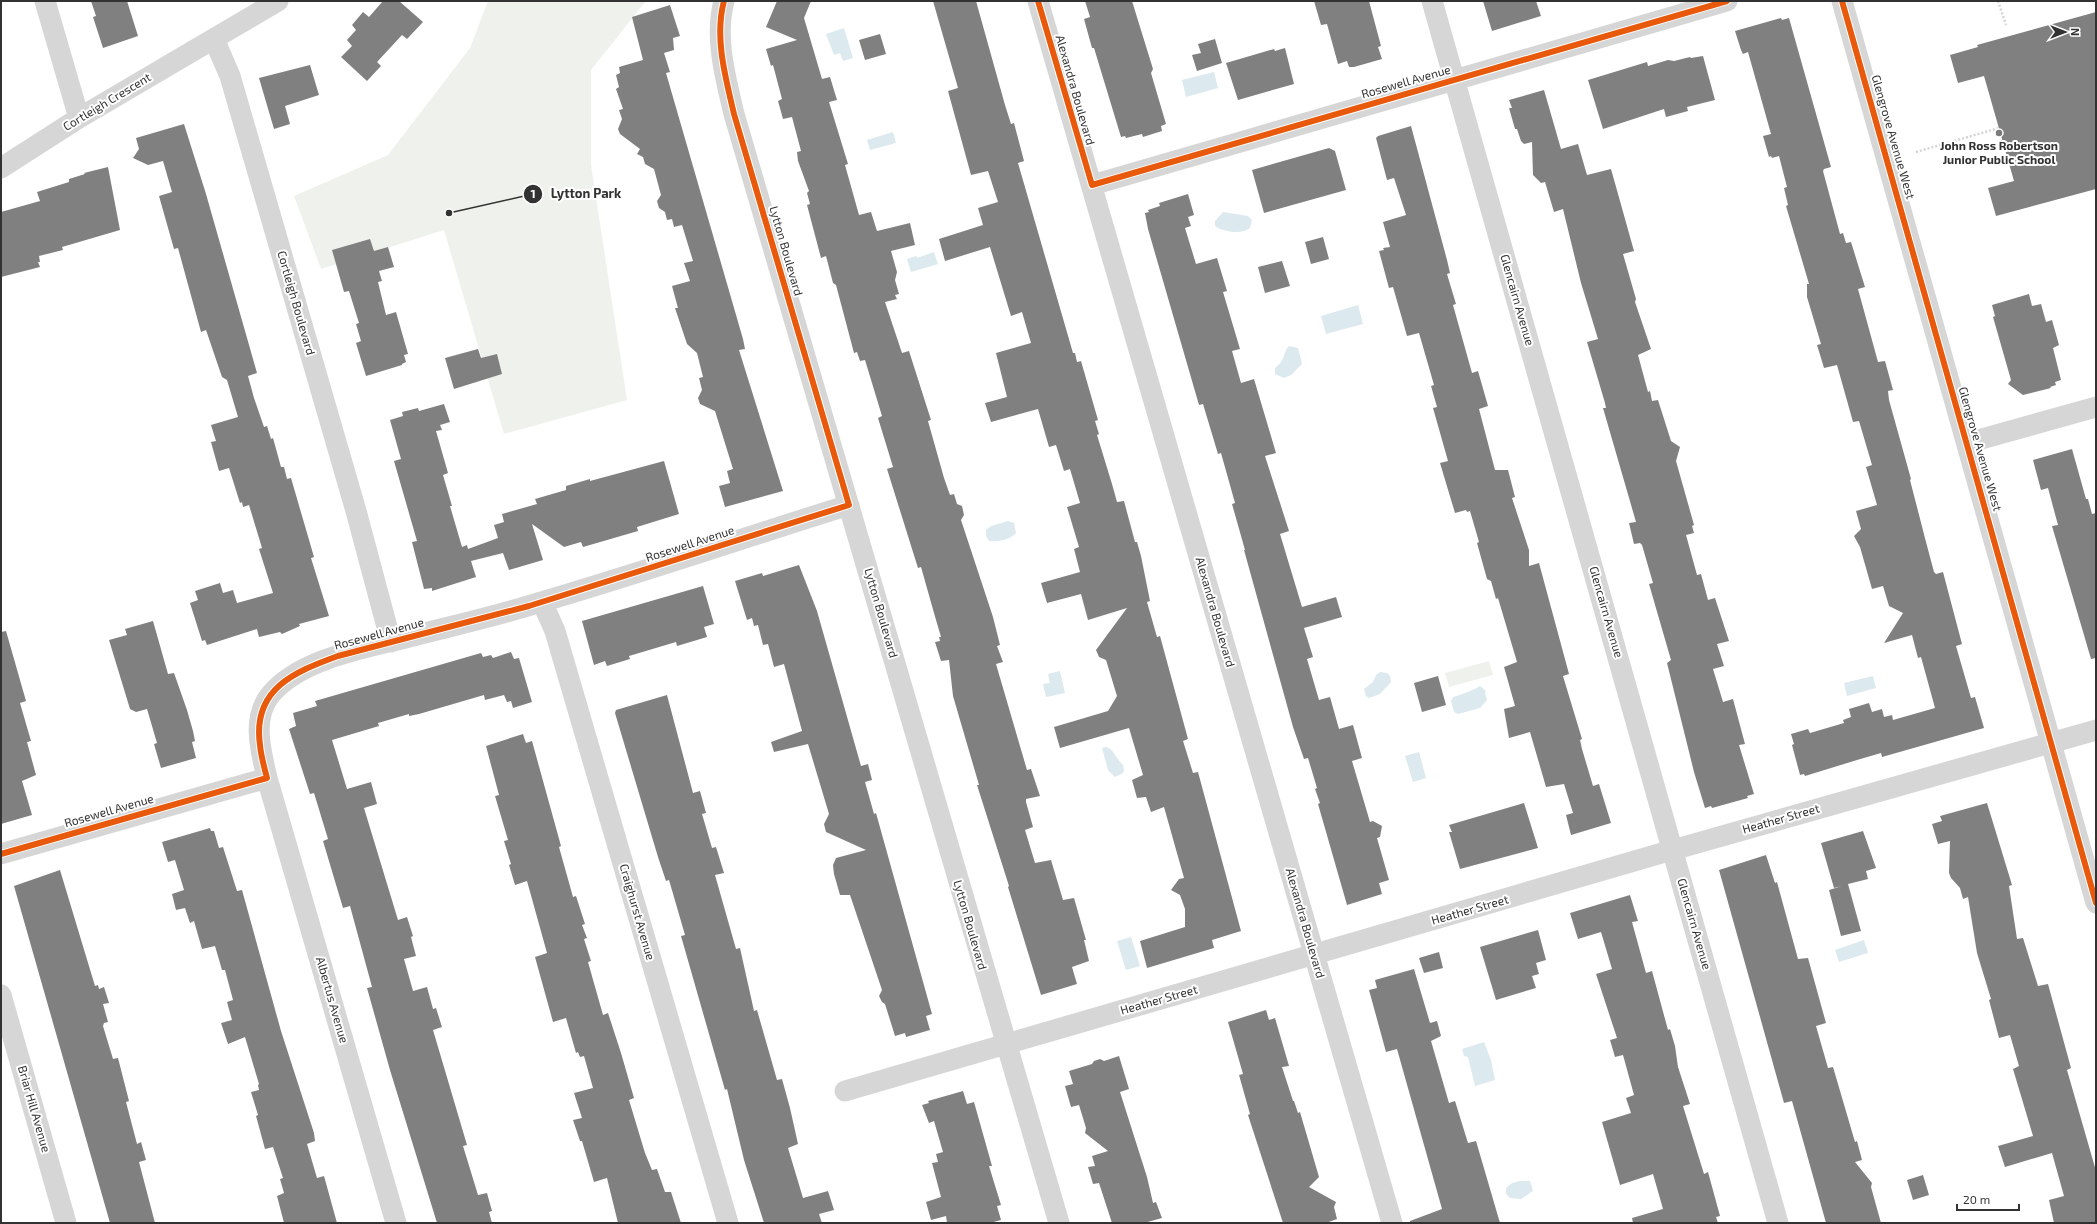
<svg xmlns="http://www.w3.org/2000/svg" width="2097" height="1224" font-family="'Exo 2',sans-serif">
  <rect width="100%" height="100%" fill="#fff"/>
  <path fill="#eff2ec" d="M488,1h158l-55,69v95l36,235 -123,34 -60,-204 -123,39 -27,-73 94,-41 82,-107z
    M1489,661l4,14 -44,12 -4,-14z"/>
  <path fill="#dce9ef" d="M844,28l9,30 -10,3 -3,-8 -6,2 -8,-21z
    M1214,72l4,16 -32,9 -4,-17z
    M893,132l3,11 -26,7 -3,-10z
    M1223,212l25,4 4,4 -2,8c-8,7 -27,4 -35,-2v-5z
    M934,252l4,12 -27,8 -4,-13 9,-3 1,2z
    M1358,305l5,19 -37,10 -5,-18z
    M1289,346l9,2 4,16 -11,11 -7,3 -9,-4v-6c11,-8 7,-14 14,-22z
    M1008,521l6,2 2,10c-6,7 -18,9 -27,8l-3,-5v-6l5,-4z
    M1060,671l5,22 -19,4 -3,-13 7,-1 -2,-9z
    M1380,672l7,1 3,3 1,6 -11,12 -11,4 -3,-2 -2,-7 9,-7 3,-7z
    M1873,676l3,12 -29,8 -3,-13z
    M1480,686l6,5 -1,2 2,7 -7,8 -22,6 -4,-2 -3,-11 2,-4c10,-3 19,-6 27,-11z
    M1106,747c8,2 10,12 17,18l1,6 -1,2 -8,4 -7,-7 -6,-22z
    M1419,752l7,26 -13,4 -8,-26z
    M1131,937l9,29 -14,4 -9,-29z
    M1864,940l4,13 -29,9 -4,-12z
    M1484,1042l7,18 4,20 -20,6 -7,-29 -4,-1 -2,-7z
    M1520,1181h10l3,10 -12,8 -11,-1 -4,-4v-6l6,-5z"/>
  <path fill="#808080" d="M91,1h36l11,35 -35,12 -10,-31 3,-1z
    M383,1h16l24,21 -16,17 -5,-4 -25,27 4,4 -14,15 -26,-24 11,-11 -5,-6 9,-10 -4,-5 11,-13 6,5z
    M777,1h34l-7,17 18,61 8,-2 7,23 -8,2 19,62 -3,1 14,50 12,-3 6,19 33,-8 5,22 -24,6 6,21 -2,8 4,14 -4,1 2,4 -12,3 17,51 7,-2 22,69 -3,1 16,57 6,17 4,-1 3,10 5,2 2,9 -3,5 32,97 7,28 -3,1 6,16 -7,2 31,106 4,-1 9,27 -14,3v3l7,25 -8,3 10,33 16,-3 12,40 11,-2 12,42h-2l5,21 -17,6 5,17 -36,11 -33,-108 1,-1 -32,-101h2l-26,-89 -4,-36 -8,1 -6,-19 5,-1 -1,-4h2l-7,-24 -13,-46 -3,1 -31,-99 6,-2 -15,-49 4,-2 -17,-56 -5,1 -3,-9 -3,1 -18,-68 -3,-2 -7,-27 -5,2 -14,-53 3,-1 -3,-11 2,-2 -11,-30 -1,-9 4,-1 -9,-34 -9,2 -5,-18 4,-2 -9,-34 -2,1 -5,-17 31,-9 -31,-13z
    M933,1h43l29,104 6,19 3,-1 10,38 -6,2 55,190h2l2,9 4,-1 17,59 -3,1 4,13 -2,1 15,49 5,18 7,-1 11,41h2l4,14 9,45 -3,1 10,35 3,-1 28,103 -5,2 10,32 5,-1 43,159 -29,9 2,8 -67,20 -7,-27 45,-14v-18l-5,-14 -9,-5 8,-11 5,-1 -20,-71 -13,5 -5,-15 -9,1 -5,-18 11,-5 -14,-47 -69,20 -6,-21 54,-16 9,-15 -11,-36 -7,-3 -3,-7 31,-42 -39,12 -7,-26 -34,9 -6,-20 39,-11 -6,-23 5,-2 -12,-40 13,-4 -10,-34 -6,2 -8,-26 -7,2 -11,-38 -47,13 -6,-19 22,-6 -11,-44 35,-10 -9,-31 -11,4 -21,-69 -45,14 -6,-22 44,-14 -5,-17 20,-6 -10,-31 -17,4 -23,-84 10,-3z
    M1085,1h47l21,68 -2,4 15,51 -5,2 1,5 -19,6 -1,-3 -16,4 -1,-2 -4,1 -27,-89h-2l-8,-29 6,-2z
    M1314,1h55l12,45 -3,1 4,12 -28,8h-5l-2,-6 -9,3 -11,-40 -6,1z
    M1483,1h53l5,15 -49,15z
    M670,5l10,31 -7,2 1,12 -10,3 6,19 -4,1 77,266 2,10 -6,1 44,141 -58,16 -6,-21 11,-3 -3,-12 6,-2 -18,-58 -15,-7 -2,-6 4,-8 -3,-12 4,-1 -6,-24 -10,-9 -12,-36h3l-6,-22 18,-5 -6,-18 9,-2 -11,-36 -8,2 -2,-8 -5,1 -2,-8 -6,-4 -2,-7 4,-6 -7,-26 -9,-5 -2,-7 -6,-3 3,-5 -20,-15 -2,-5 4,-10 -3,-9 4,-1 -7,-20 3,-2 -3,-12 4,-2 -1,-6 24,-7 -11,-43z
    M2096,12v177l-100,27 -8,-28 26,-7 -30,-105 -26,7 -8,-28 28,-8 -1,-2z
    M1781,18l1,2 7,-2 42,149 -7,2 -1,2 17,63 3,-1 3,10 5,-1 9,29 5,16 -7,2 20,73 7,-1 8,29 -5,1 1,9 22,79 -1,1 16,62 8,30 2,2 7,-2 19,72 -6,2 15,52 4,-1 9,31 -102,29 -1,-4 -24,7 -52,16 -1,-2 -4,1 -8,-30 2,-1 -3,-10 17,-5 2,4 34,-10 -1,-3 8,-3 -2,-8 20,-6 3,9 10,-3 2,8 8,-2 1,5 42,-12 -14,-51 -3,1 -6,-23 -28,8 19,-30 -14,-7 -6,-20 -11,3 -12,-42 -6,-11 7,-7 -5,-18 21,-6 -11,-38 6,-2 -13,-44 -6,1 -16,-57 -13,3 -3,-10 -4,-13 4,-1 -14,-47v-13h2l-23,-78 2,-1 -4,-17 3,-1 -8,-31 -7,2 -1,-2 -2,1 -6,-21 8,-2 -23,-82 -5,2 -2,-4 -6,-19z
    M880,34l6,20 -21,6 -6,-20z
    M1215,39l7,24 -25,8 -5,-16 9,-2 -3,-9z
    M1285,48l9,36 -56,16 -12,-37 48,-14 1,2z
    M1703,56l12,44 -28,7 1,4 -22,6 -2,-8 -61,20 -15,-49 59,-18 1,4 20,-6 6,1 16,-4 1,1z
    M310,65l9,30 -34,11 5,18 -16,5 -15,-51z
    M1544,90l17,59 17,-5 9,31 24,-6 23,82 -11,3 13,45 -1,3 16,47 -13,6 10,37 2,-1 2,10 6,-1 13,41 9,6 -4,14 18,64 -2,1 2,7 -8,2 11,40 4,-1 7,26 7,-2 14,43 -12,3 7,22 -11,3 10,33 10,-3 12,45 -6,1 15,49 -7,2 1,2 -36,10 -1,-2 -6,2 -11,-36 -27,-109 4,-3 -22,-76 4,-1 -11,-38 -2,-2 -6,1 -5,-21 7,-1 -33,-114h3l-1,-5 -18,-61 11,-3 -17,-56 -18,-74 -9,3 -9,-30 -4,1 -8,-8 -1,-33 -8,2 -3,-3 -4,-12h-2l-6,-21h3l-3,-8z
    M184,124l22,70 51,179 -9,3 6,22 10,29 3,-1 4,13 2,-1 8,29h3l3,12 4,-1 23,79 -3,1 18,58 -30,8 1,2 -18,8 -2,-2 -21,5 -2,-8 -50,16 -2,-5 -3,1 -12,-38 8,-3 -3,-9 25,-8 3,10 10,-3 4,13 36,-10 -14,-44 3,-1 -13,-43 -6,2 -1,-5 -2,1 -11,-35 -10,3 -8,-29 5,-1 -5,-16 27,-8 -11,-37 -5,-3 -16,-47 -5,2 -23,-84 -4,1 -15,-53 13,-4 -9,-31 -15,4 -15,-7 6,-9 -3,-11z
    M1411,126l36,134 3,13 -3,1 9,30 -3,1 19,68 6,-2 10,35 -9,3 16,61h13l7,27 -3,1 17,52v16l10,-3 30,111 -6,2 19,63 -2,1 2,9 11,37 6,-2 12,39 -40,12 -5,-20 7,-2 -9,-29 -18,3 -16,-55 -21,6 -5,-29 11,-3 -11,-39 13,-5 -19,-64 -2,1 -5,-18 -4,-2 -10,-36 2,-1 -9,-31 -3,1 -1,-2 -11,3 -15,-50 8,-2 -15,-53 4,-1 -6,-21 3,-1 -15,-52 -12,3 -14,-49 -4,1 -10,-37 5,-1 -1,-2 7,-1 -7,-25 23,-7 -12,-37 -7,2 -11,-42 2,-2z
    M1329,148l6,3 11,39 -82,23 -12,-43z
    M108,167l12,63 -58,17 1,3 -24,6 1,6h-2l2,5 -39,10v-65l39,-11 -3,-9 32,-10v-3l16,-5 -1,-1z
    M1188,194l6,21 -6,2 3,9 -6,2 11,36 21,-6 10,33 -4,1 17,57 -8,2 9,32 13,-4 22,74 -11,3 24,75 -9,3 22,73 34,-10 6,20 -38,11 9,29 -6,2 12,41 11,-3 9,32 14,-4 9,33 -10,3 18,61 3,-1 9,5 -2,11 -3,1 12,42 -10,3 3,11 -35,11 -29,-101 2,-1 -5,-14 2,-1 -9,-30 -4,1 -11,-32 -49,-177h1l-13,-46 3,-1 -14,-50 -3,1 -15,-50 -4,1 -51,-176 -3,-16 4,-1 -1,-2 12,-4 -1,-3z
    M1323,237l6,22 -18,5 -6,-22z
    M370,239l4,12 14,-4 6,20 -15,4 3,10 -4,1 8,33 10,-3 12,42 -4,1 2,7 -4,2v1l-36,11 -10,-33 5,-2 -5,-17 3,-1 -10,-32 -5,1 -12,-42z
    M1282,261l8,25 -25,7 -7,-26z
    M2029,294l3,12 9,-2 5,18 6,-2 7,25 -6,3 8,32 -6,2 1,3 -6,2 1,1 -28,7 -15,-11 3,-4 -18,-63 2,-1 -3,-11z
    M478,349l3,9 16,-4 5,20 -48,15 -9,-31z
    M444,404l6,18 -10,3 2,5 -6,1 12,42 -5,2 9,31h-2l12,41 5,-2 1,4 30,-11 -4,-13 10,-3 -2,-8 35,-10 -2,-5 31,-9v-4l24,-7v2l74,-20 15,53 -42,13 1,4 -55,16 -2,-5 -17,5 -32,-23 11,36 -34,10 -6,-17 -32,8 5,16 -44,14v-3l-8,1 -12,-47 5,-1 -23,-80 7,-2 -11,-39 13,-4 -1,-4 16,-4 1,3z
    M2072,449l14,50h2l4,15 4,-1v145l-5,1 -39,-133 6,-1 -10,-37 -7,2 -8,-30z
    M799,565l18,46 44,155 7,-2 4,16 -7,2 9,32 2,-1 56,201 -6,2 4,14 -24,7 -1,-4 -10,3 -10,-32 -3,-2 -3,-6 3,-6 -32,-95h-10l-6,-21 -1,-9 3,-7 30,-8 -40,-18 -2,-8 5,-10 -21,-70 -34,8 -3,-10 31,-11 -18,-67 -10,3 -6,-23 -5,1 -5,-20 -4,1 -2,-8 -5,2 -12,-39 27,-8 1,3z
    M703,586l11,38 -10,3 3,10 -30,9 -1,-4 -47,14 1,3 -23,7 -2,-5 -11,4 -12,-44z
    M153,621l15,53 6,-1 13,37 6,21 2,10 -3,1 4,16 -35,10 -7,-24 3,-1 -10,-34 -11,3 -6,-3 -21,-69 18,-5 -2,-6z
    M6,631l20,70 -6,2 11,38 -4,1 9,33 -14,6 10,34 -31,9v-192z
    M511,652l3,7 5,-1 13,44 -19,6 -2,-7 -4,1 -3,-7 -19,5 -1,-5 -65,19 -10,2v-2l-31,9 1,3 -47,14 15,49 24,-7 6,22 -13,4 34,112 9,-3 6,19 -2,1 5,19 -12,3 9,32 14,-4 6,22 3,-1 6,19 -9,3 34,115 -4,1 15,49 9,-2 5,18 -3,1 3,11h-55l-47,-153 -23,-82 5,-1 -22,-81 -7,2 -20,-67 5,-2 -14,-46 -4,1 -21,-65 7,-3 -3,-13 24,-7 -2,-5 166,-48 2,4 8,-2 2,3z
    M1438,676l8,29 -24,7 -8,-29z
    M667,695l26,98 7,-2 6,22 -4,1 10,34 4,-1 8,26 -9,2 21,74 4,-1 14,63 3,-1 20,70 5,-1 8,29 8,36 -10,4 15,50 25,-7 6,19 -15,4 3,9h-58l-20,-63 -17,-71 -2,1 -44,-154 4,-1 -9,-31 -7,-24 -3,1 -8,-24 -43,-144 1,-3z
    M523,734l3,9 6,-2 29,105 -2,1 14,50 3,-1 9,28 -3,1 5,13 -3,1 7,22 -3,1 15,53 5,-2 13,40 13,45 -5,2 16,53 7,17 5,-1 8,23h6l10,31h-63l-11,-45 -13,4 -12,-41h-2l-7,-21 9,-2 -8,-25 19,-5 -9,-32 -4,1 -2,-5 -2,1 -10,-35 -13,4 -18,-65 12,-4 -20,-72 -12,4 -6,-20 2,-1 -7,-23 4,-1 -13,-44 4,-1 -13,-49z
    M1524,803l14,45 -78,21 -11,-37h3l-3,-7z
    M1987,803l25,82 -3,1 8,53 6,-1 15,48 10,-2 23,84 -4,2 29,101v52h-42l-5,-23 15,-4 -12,-43 -47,14 -7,-21 35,-10 -20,-67 6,-3 -9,-31 -11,3 -10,-38 2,-1 -14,-46 -9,-56 -5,2 -3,-11 -9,-10 -2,-5 1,-32 -12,3 -6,-20 10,-3 -2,-5z
    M210,828l1,3h3l5,17 4,-1 14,44 5,-1 39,141 33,102 1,8 -8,3 10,34 7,-2 13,47h-53l-7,-27 7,-3 -4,-14 3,-1 -10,-31 -8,2 -9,-33 2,-1 -7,-23 8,-2 -1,-5 1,-1 -14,-47 -17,7 -7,-21 11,-3 -5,-18 6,-2 -8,-30h-3l-7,-24 -13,3 -8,-28 -4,2 -5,-15 -9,2 -4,-16 12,-4 -9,-30 -7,2 -6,-20z
    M1863,831l13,37 -10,3 2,8 -20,5 13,47 -20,5 -12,-46 13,-4 -8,2 -13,-45z
    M1766,855l9,28 2,-1 21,77 10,-1 18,65 -10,3 12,42 5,-1 22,75 2,-1 5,19 -7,2 17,21 -1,4 10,36h-55l-34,-122 -8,2 -65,-233z
    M60,870l35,116 3,-1 1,4 5,-2 5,16 -6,1 5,18 -4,1 -1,3 10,33 5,-1 11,43 -3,1 11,42 4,-2 5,18 -7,2 16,61h-45l-96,-337z
    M1630,895l8,26 -6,1 14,51 6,-2 16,59 2,-1 5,17 3,21 12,37 -7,2 21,68 4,-2 12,44 -4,1 2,6h-85l-1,-5 31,-9 -10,-35 -33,11 -18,-63 29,-9 -5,-15 8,-3 -11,-40 -8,2 -5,-17 7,-2 -21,-64 16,-5 -11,-37 -23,7 -8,-26z
    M1538,930l8,30 -10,3 3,11 -7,2 4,12 -40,12 -16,-53z
    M1439,952l4,16 -19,5 -5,-15z
    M1414,969l16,54 7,-2 4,15 -10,5 18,62 6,-2 13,42 8,-2 24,82h-90v-2l32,-12 -45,-160 -11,3 -17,-62 8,-2 -2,-8z
    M1266,1010l3,10 6,-2 14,48 -7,1 11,34h1l4,12 2,-1 19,65 -10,10 27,15 -2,5 3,12 -11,4h-43l-35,-108 2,-1 -11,-39 4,-1 -15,-52z
    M1119,1056l10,33 -9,3 27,85 6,26 3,-1 6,16 -18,5h-32l-13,-40 -6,1 -5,-17 7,-1 -3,-10 16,-5 -23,-18 1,-5 -7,-23 -8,2 -6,-21 8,-2 -4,-13 23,-7 2,-3 6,-2 4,2z
    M963,1091l4,13 7,-2 18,64h-3l12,39 -4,1 4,14 -11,3h-43l-1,-7 -15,4 -5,-18 15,-5 -9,-34 6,-1 -2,-8 7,-2 -9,-31 -5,2 -7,-18 7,-2 -1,-2z
    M1923,1175l6,20 -16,5 -6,-20z"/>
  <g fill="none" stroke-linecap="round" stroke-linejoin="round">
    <path stroke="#d4d4d4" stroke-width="2.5" stroke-dasharray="2 2" stroke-linecap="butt" d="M1998,1l8,24
      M1916,152l83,-24"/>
    <path stroke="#d6d6d6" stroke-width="21" d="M45,1l34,117
      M724,1c-10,37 2,78 10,113l325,1109
      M1038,1l354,1222
      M1432,1l346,1222
      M1842,1l254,902
      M214,39l16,37 126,435 35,131
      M1,168l78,-50 199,-117
      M1092,185l635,-184
      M1967,443l129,-36
      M542,602l13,29 173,592
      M1,854l266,-76
      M1,995l65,228
      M845,1091l810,-236 441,-125
      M396,1223l-129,-445c-6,-27 -16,-60 4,-84 30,-35 91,-45 134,-56 42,-11 84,-20 126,-33 107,-31 212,-67 318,-100"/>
    <g stroke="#fff" stroke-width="8">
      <path id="cycleway" d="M1038,1l54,184 635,-184
        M1842,1l254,902
        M1,854l266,-76c-3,-11 -6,-22 -7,-33 -8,-56 34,-73 78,-89l191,-50 320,-101 -115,-391c-8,-35 -20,-76 -10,-113"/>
    </g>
    <use href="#cycleway" stroke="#e8590c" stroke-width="6"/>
  </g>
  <circle fill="#7a7a7a" stroke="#fff" stroke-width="1.5" cx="1999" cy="133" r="4"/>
  <g text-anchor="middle" stroke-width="4" stroke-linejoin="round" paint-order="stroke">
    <g font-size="12" fill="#323232" stroke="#fff">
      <text transform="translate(1406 82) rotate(-16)" y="4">Rosewell Avenue</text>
      <text transform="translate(1075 90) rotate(74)" y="4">Alexandra Boulevard</text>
      <text transform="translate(107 102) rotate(-31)" y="4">Cortleigh Crescent</text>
      <text transform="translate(1893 137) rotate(74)" y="4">Glengrove Avenue West</text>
      <text transform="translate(786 251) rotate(74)" y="4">Lytton Boulevard</text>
      <text transform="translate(1517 300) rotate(74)" y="4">Glencairn Avenue</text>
      <text transform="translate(296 303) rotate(74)" y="4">Cortleigh Boulevard</text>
      <text transform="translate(1980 449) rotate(74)" y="4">Glengrove Avenue West</text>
      <text transform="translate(690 544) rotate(-18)" y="4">Rosewell Avenue</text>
      <text transform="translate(1215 612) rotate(74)" y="4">Alexandra Boulevard</text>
      <text transform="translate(1606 612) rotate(74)" y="4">Glencairn Avenue</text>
      <text transform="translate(881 613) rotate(74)" y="4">Lytton Boulevard</text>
      <text transform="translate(379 634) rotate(-15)" y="4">Rosewell Avenue</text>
      <text transform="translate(109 811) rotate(-16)" y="4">Rosewell Avenue</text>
      <text transform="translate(1781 819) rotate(-16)" y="4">Heather Street</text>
      <text transform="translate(1470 910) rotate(-16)" y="4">Heather Street</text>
      <text transform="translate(637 912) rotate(74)" y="4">Craighurst Avenue</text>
      <text transform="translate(1305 923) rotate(74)" y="4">Alexandra Boulevard</text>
      <text transform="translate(1694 924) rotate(74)" y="4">Glencairn Avenue</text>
      <text transform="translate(970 925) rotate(74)" y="4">Lytton Boulevard</text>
      <text transform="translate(332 1000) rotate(74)" y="4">Albertus Avenue</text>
      <text transform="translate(1159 1000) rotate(-16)" y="4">Heather Street</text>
      <text transform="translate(34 1109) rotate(74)" y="4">Briar Hill Avenue</text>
    </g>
    <g font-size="12" font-weight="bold" fill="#323232" stroke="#fff">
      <text x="1999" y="150">John Ross Robertson<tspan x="1999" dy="14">Junior Public School</tspan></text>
    </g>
  </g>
  <path fill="none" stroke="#323232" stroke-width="1.5" d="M449 213L533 194"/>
  <g fill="#323232" stroke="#fff" stroke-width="1.5">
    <circle cx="449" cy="213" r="4"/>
    <circle cx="533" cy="194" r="10"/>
  </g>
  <g font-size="12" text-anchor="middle" font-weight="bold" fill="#fff">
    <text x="533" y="198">1</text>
  </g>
  <g font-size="13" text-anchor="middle" font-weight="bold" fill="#323232" stroke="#fff" stroke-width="4" stroke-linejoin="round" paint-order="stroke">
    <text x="586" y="198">Lytton Park</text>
  </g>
  <rect width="2097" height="1224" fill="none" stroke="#323232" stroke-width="4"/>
  <g transform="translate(2065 32) rotate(90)" stroke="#ffffff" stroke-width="3" paint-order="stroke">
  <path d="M0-3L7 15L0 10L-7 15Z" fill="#323232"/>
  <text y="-6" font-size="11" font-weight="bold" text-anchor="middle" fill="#323232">N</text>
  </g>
  <path d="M1957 1204v6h62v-6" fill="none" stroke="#323232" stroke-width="2"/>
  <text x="1963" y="1204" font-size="12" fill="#323232" stroke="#ffffff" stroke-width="3" paint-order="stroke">20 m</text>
</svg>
